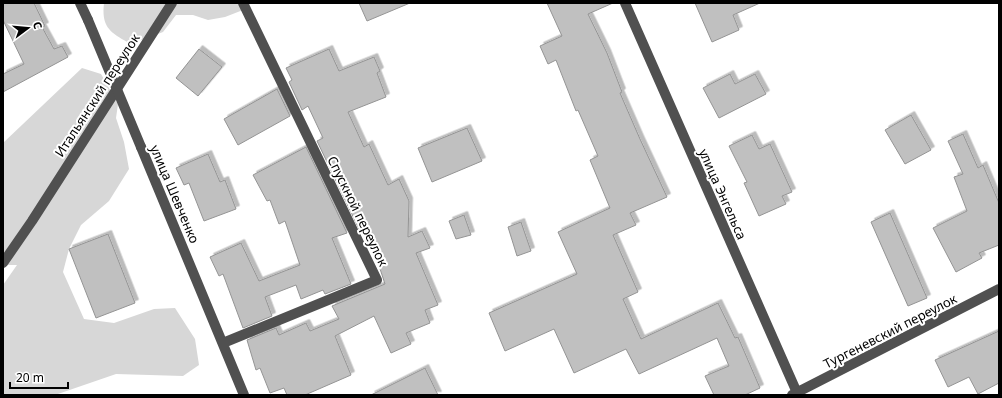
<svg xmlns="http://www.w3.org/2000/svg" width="1002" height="398" font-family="'Noto Sans',sans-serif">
  <defs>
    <filter id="shadow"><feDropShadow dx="3.5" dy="-3.5" stdDeviation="0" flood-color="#0004"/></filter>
  </defs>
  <rect width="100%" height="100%" fill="#fff"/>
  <path fill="#d7d7d7" d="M104,3h140l-1,7 -18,7 -17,3 -15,-5h-17l-13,17 -32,12c-20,-11 -30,-16 -27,-41z
    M82,68l19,6 17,30 -2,14 8,24 5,27 -20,32 -28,24 -12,24 -6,23 21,47 30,4 40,-14 21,-1 20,31 4,26 -16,11 -67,-2 -61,21h-52v-110l14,-20h-14v-122z"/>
  <path fill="#c0c0c0" stroke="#949494" filter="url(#shadow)" d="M3,3h31l11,23 -3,1 12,22 8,-3 6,11 -65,35v-18l21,-10 -21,-44z
    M359,3h51l-43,18z
    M547,3h66l-25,11 19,39 15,39 -2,1 20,46 27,58 -37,16 6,12 -23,10 25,57 -15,7 18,40 77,-36 17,35 3,-1 22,51 -15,7h-31l-9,-19 24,-10 -12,-28 -78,36 -13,-25 -52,24 -20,-44 -49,22 -16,-38 88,-39 -19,-42 52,-24 -20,-48 8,-4 -20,-46 -2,1 -20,-51 -8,4 -8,-18 22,-10z
    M695,3h65l-27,12 6,15 -27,12z
    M199,49l23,18 -24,29 -22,-18z
    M329,49l10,22 35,-14 6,14 -3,2 9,24 -38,15 16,35 5,-3 19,41 11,-6 10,22 -1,36 14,-6 8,17 -14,5 22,52 -13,5 5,13 -24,10 5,11 -20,9 -17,-37 -39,20 16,39 -46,20h-18l-3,-7 -14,5 -10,-25 -4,2 -9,-30 29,-12 3,7 27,-12 4,8 29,-12 -7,-13 53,-22 -19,-58 -7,3 -42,-88 6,-3 -15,-32 -6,4 -13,-28 3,-2 -6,-12z
    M730,74l5,10 20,-10 11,20 -47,24 -16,-30z
    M277,89l13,27 -52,29 -14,-26z
    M911,115l20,35 -26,14 -20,-34z
    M467,128l15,33 -50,21 -14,-34z
    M963,134l15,34 5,-3 16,38v42l-20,8 3,5 -26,14 -23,-44 34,-17 -13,-34 9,-3 -15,-33z
    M752,135l7,14 11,-5 22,48 -10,4 4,8 -27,12 -15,-33 3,-1 -18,-36z
    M306,147l41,86 -15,5 19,46 -26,10 -2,-4 -22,9 -5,-14 -31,12 7,19 -29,12 -20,-54 -4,2 -9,-19 31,-14 18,38 41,-16 -15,-44 -6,3 -9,-24 -3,1 -14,-26z
    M208,154l12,28 5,-2 11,29 -32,12 -15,-38 -5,2 -8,-17z
    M890,213l37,85 -19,8 -37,-84z
    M464,215l7,20 -15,4 -7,-18z
    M521,222l10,29 -14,5 -9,-29z
    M108,234l27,69 -39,15 -27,-69z
    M999,331v52l-21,11 -9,-17 -21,10 -13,-27z
    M425,368l13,27h-67z"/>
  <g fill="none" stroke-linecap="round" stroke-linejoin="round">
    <path stroke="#505050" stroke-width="10" d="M80,3l8,17
      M625,3l173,392
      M141,147l103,248
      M3,263l29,-42 140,-218
      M223,343l154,-63 -134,-277
      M792,395l207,-106"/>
    <path stroke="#505050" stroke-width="10" d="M88,20l53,127"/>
  </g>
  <g text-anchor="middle" stroke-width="4" stroke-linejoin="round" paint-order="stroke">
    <g font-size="13" fill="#000" stroke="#fff">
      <text transform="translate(97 95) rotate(-57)" y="5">Итальянский переулок</text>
      <text transform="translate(175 194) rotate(67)" y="5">улица Шевченко</text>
      <text transform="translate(723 194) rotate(66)" y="5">улица Энгельса</text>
      <text transform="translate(358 211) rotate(64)" y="5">Спускной переулок</text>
      <text transform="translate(890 331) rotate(-27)" y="5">Тургеневский переулок</text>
    </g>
  </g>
  <rect width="1002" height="398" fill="none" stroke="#000000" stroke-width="8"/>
  <g transform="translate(28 28) rotate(74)" stroke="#ffffff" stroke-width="3" paint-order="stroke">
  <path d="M0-3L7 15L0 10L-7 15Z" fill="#000000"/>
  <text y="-6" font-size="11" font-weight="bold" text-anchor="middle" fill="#000000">С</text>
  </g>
  <path d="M10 382v6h58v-6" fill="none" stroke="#000000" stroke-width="2"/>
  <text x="16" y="382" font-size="12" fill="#000000" stroke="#ffffff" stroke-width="3" paint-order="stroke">20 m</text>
</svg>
